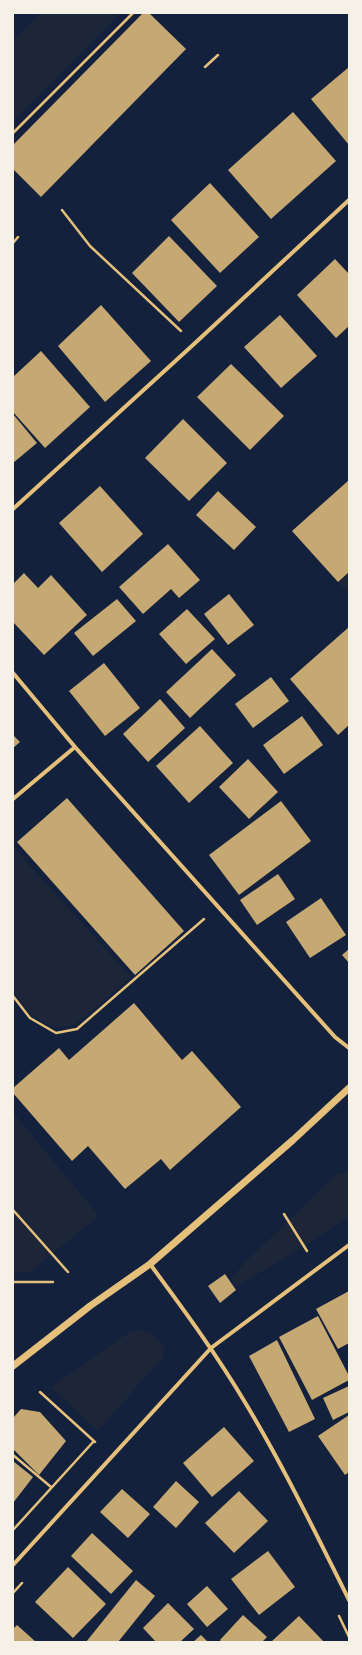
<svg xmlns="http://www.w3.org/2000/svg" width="362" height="1655" font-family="'Asap Condensed',sans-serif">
  <rect width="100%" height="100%" fill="#14213d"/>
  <path fill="#1d2539" d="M41,13h79l-107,109v-81z
    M349,573v21l-10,-11z
    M13,847l118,130 -56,48 -20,3 -24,-13 -18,-24z
    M13,1112l86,104 -69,56 -17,1z
    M349,1172v44l-39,27 -73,43 -6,-7 13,-16 93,-89z
    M142,1330l9,3 14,15 -2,9 -65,74 -47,-44 80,-56z"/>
  <path fill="#c6a872" d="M143,13h6l37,36 -145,148 -28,-28v-24z
    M349,67v78l-38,-46z
    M293,112l43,49 -65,58 -43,-49z
    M210,183l49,54 -39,36 -49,-53z
    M169,236l48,50 -38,36 -47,-49z
    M335,259l14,15v52l-13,12 -39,-43z
    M101,305l50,56 -46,41 -47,-56z
    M280,315l37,41 -36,32 -37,-41z
    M41,351l49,56 -45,41 -32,-36v-35z
    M231,364l53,52 -34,34 -53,-53z
    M13,414l24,29 -24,20z
    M183,419l44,44 -38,38 -44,-43z
    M349,480v92l-11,10 -46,-51z
    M100,486l43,48 -41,38 -43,-49z
    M218,491l38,36 -22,23 -38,-35z
    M168,544l32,36 -21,18 -8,-9 -28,25 -24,-27z
    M24,573l14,15 13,-13 36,40 -43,40 -31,-33v-38z
    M229,594l25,31 -26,20 -24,-31z
    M117,599l19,22 -43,35 -19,-23z
    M187,609l28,30 -29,25 -27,-30z
    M349,627v98l-11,10 -48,-56z
    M212,649l24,26 -46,43 -24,-26z
    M104,663l36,45 -35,28 -36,-45z
    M271,677l18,24 -36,27 -18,-24z
    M160,699l25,29 -37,34 -25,-28z
    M302,716l21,29 -39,29 -21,-29z
    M200,726l33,37 -44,40 -33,-37z
    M13,735l7,7 -7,6z
    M248,759l30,33 -29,27 -30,-32z
    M67,798l117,133 -49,44 -118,-133z
    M281,801l30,40 -72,54 -30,-40z
    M278,874l17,25 -38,26 -17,-25z
    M321,898l25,37 -36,23 -24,-36z
    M349,949v14l-7,-8z
    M134,1003l48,57 10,-9 49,56 -71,63 -9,-11 -36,30 -37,-43 -16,15 -59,-68v-5l46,-40 10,12z
    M225,1274l11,16 -16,13 -12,-17z
    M349,1291v52l-11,6 -22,-40z
    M318,1316l31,60v4l-37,20 -33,-63z
    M277,1340l38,79 -26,13 -40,-76z
    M349,1386v26l-16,8 -10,-22z
    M21,1409l19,3 26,29 -27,34 -26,-26v-31z
    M349,1415v57l-4,3 -27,-39z
    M224,1427l30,34 -42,36 -29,-34z
    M13,1461l20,16 -20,26z
    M176,1481l23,21 -23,26 -23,-21z
    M122,1489l28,25 -22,24 -28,-26z
    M239,1491l29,30 -34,32 -29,-30z
    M92,1533l41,38 -22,23 -40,-38z
    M268,1551l27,36 -36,28 -28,-36z
    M68,1567l38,37 -33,34 -38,-36z
    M136,1580l19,16 -37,46h-32z
    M207,1586l21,23 -21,18 -20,-23z
    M168,1603l26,26 -14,13h-24l-13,-14z
    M243,1615l24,22 -5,5h-41l-1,-2z
    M299,1616l25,26h-53z
    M17,1625l19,17h-23v-13z
    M201,1635l7,7h-15z"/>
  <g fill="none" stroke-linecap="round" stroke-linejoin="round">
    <path stroke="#e5c07b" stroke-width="2.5" d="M205,67l13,-12
      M13,133l120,-120
      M62,210l28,36 91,85
      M13,243l5,-6
      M13,996l17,22 26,15 21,-4 127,-110
      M13,1210l55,62
      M284,1214l23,37
      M13,1282h40
      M40,1392l55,50
      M13,1455l38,32
      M13,1530l81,-89
      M13,1593l9,-10
      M339,1616l10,21"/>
    <path stroke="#e5c07b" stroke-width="4" d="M13,509l181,-165 155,-144
      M13,673l62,74 260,290 14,11
      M13,799l62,-52
      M150,1264c34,46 67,91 96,140 38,63 70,130 103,196
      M13,1565l198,-217 138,-103"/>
    <path stroke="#e5c07b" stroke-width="7" d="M13,1366l77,-60 60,-42 143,-124 56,-52"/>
  </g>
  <rect width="362" height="1655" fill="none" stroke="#f6f1e7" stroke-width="28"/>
</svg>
